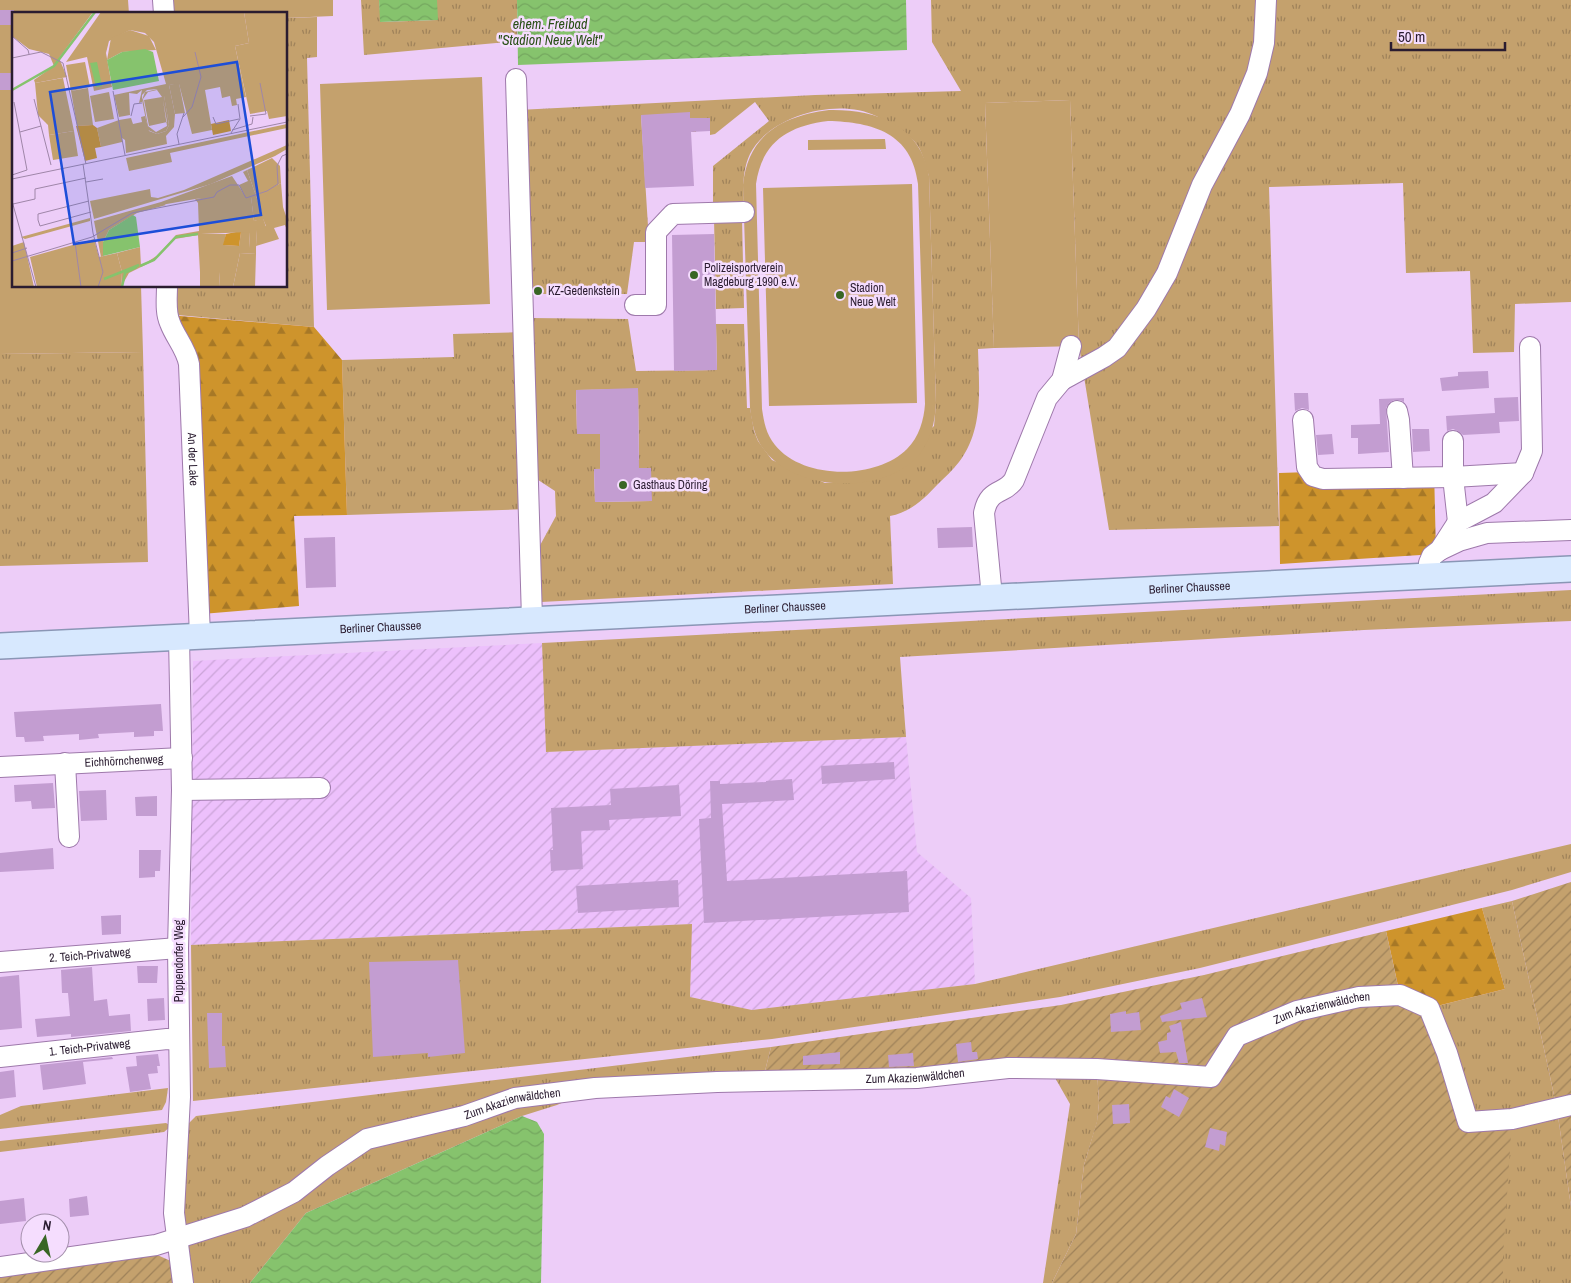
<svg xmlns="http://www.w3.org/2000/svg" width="1571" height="1283" font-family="'Archivo Narrow',sans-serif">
  <defs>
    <pattern id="industrial-furrows" width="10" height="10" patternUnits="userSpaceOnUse" patternTransform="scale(1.25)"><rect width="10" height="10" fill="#edc0fc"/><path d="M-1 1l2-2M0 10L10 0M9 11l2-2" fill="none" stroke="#cba4d8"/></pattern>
    <pattern id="grass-tufts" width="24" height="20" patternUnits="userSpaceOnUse" patternTransform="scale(1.25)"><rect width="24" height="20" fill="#c4a16d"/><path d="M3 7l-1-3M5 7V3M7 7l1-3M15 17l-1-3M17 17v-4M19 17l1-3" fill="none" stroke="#9f825a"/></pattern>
    <pattern id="forest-firs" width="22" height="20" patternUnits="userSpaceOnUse" patternTransform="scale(1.25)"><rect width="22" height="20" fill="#ce942c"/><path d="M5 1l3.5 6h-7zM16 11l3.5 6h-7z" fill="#a77826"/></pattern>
    <pattern id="garden-furrows" width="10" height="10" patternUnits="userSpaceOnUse" patternTransform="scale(1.25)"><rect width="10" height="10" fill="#c4a16d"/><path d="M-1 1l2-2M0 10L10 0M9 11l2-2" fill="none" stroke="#9f825a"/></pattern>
    <pattern id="water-waves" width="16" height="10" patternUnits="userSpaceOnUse" patternTransform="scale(1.25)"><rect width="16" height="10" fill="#86c36d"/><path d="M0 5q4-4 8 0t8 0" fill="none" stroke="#74a75f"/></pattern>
  </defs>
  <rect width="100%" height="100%" fill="#edcdf8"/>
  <path fill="url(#industrial-furrows)" d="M542,643l5,109 359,-15 11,115 54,46 4,86 -223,26 -62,-13 1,-73 -500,21 2,-284z"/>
  <path fill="url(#grass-tufts)" fill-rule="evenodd" d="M361,0h18l2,22 56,-2v-20h80v41l-153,14z
    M931,0h640v302l-56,2 -1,48 -41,1 -3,-82 -64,2 -3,-90 -134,4 10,339 -170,4 -30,-184 -9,-246 -85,3 9,245 -16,1c1,39 6,80 -19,113 -6,8 -14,15 -21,22 -14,15 -27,28 -48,32l3,68 -352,18 -3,-53 18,-33 -1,-25 -26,-17v35l-182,6 -5,-155 112,-3 -1,-23 71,-2 5,-14 99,1 8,52 81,-1 -1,-46h28l3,84h3l4,23 4,10 14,19 53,23h27l23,-4 59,-53 2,-23 -7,-227c-4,-11 -6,-26 -15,-35 -7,-7 -30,-21 -38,-25 -39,-19 -107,0 -126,38 -8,17 -7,35 -6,53l-31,1v-42l56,-45 -14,-19 -40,32 -5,1v-17h-14v14h-5l-50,-17 8,127h-15l-7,52h-96l-13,-184 297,-15 146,-4 -29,-49zM638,389l1,71 -39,1v-27h-23l-1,-44zM651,468v33l-56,1 -1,-33z
    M317,17v40l-10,1 7,269 -137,-12 -1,-29h110v-268z
    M742,218l2,90 -28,1 -2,-90z
    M143,352l5,210 -148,4v-212z
    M1571,590v31l-207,9 -464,27 6,80 -360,15 -4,-109z
    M1571,844v28l-59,18 -312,78 -140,29 -288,42 -579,62 -2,-156 501,-21 -2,73 62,13 223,-26z
    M1512,901l45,208 14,98v76h-68v-26l-35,-135 -39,-114 76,-19 -23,-81z
    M771,1047l-6,24 43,10 -213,7 -38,17 -35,11 -216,97 -56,70h-58l-2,-28 -7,-45 4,-85 9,-9z
    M1050,1069h47l2,34 -2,19 -13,43 -8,69 -24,49h-9l27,-179z
    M168,1088l-2,14 -4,8 -162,19v-14l21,-9z
    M166,1123l5,3 -7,6 -164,20v-11z"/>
  <path fill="url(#forest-firs)" d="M168,315l146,12 28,33 5,155 -53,1 5,90 -97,8 -13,-250z
    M1434,468l2,86 -156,10 -1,-91z
    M1482,908l23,81 -76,19 -29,-13 -14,-64z"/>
  <path fill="#c4a16d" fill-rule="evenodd" d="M0,0h128l1,14h-115v272h127l2,66 -143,2z
    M174,0h159v16l-47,2v-4h-112z
    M482,77l8,227 -163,6 -7,-226z
    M1070,100l9,246 -85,2 -9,-245z
    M829,110c46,-1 92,15 100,66l7,227c-1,20 -5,37 -18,53 -35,39 -121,36 -153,-5 -10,-12 -13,-27 -15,-43l-7,-223c5,-51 40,-69 86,-75zM828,121c45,1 84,12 90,63l7,220c-1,16 -6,33 -18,45 -31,31 -104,31 -132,-4 -9,-11 -11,-23 -13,-36l-6,-225c6,-42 32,-58 72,-63z
    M885,139l1,10 -78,1v-10z
    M912,184l5,219 -148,3 -6,-218z"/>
  <path fill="url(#garden-furrows)" d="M1571,882v325l-14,-98 -45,-208z
    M1386,931l14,64 29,13 39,114 44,-3 -9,138v26h-451l24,-49 8,-69 13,-44 2,-18 -2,-34 -289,12 -43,-10 6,-24 290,-42 143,-30z
    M155,1254l18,8 2,21h-175v-10z"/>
  <path fill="url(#water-waves)" d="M379,0h58l1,20 -58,2z
    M517,0h389l1,50 -389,15z
    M522,1116l15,6 7,12 -3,149h-291l56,-70z"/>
  <path fill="#c39dd1" d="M0,10h14v15h-14z
    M0,73h14v17h-14z
    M690,112v6h20v13l-19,1 3,54 -49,2 -4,-73z
    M714,234l3,136 -43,1 -2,-136z
    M1488,371l1,17 -47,3 -2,-13 18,-2v-4z
    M638,388l1,80h12l1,33 -57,1 -1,-33h6v-35h-23l-1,-44z
    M1294,393h14l1,17 -7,-2 -7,3z
    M1518,397l1,24 -20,1 1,11 -37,2 -5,-4 -5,-2 -6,2 -1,-15 49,-3 -1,-15z
    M1404,398v4l-4,-2h-6l-5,3 -3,5 3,44 -31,2v-16h-7v-13l29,-1 -1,-25z
    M1412,429h17l1,22 -17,1z
    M1332,434l2,20 -16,1 -2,-20z
    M972,527l1,20 -35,1 -1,-20z
    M335,537l1,50 -30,1 -2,-50z
    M161,704l2,27h-9v5l-20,1v-5l-36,2 1,4 -20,2v-6l-36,2 1,5 -19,1 -1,-5h-8l-2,-25z
    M894,762l1,17 -73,5 -1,-18z
    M792,779l2,21 -72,4 5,77 180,-10 2,41 -205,11 -5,-104 12,-1 -1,-37h10v3l46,-2v-1z
    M53,783l2,25 -23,1 -1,-8 -16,1 -1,-17z
    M679,785l2,31 -72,4 1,10 -29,1 2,38 -32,2 -1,-21h3l-2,-42 60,-3 -1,-16z
    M106,790l1,30 -26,1 -2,-30z
    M157,796v20h-21l-1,-19z
    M53,848l1,21 -54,3v-19z
    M139,850h22l-1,21h-5v6l-16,1z
    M678,880l1,27 -101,6 -2,-27z
    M121,915v19l-19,1 -1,-19z
    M458,960l7,93 -37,4v-4l-55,4 -4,-95z
    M137,966h21l-1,17h-19z
    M92,967l2,34 13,-2 2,17 21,-2 1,17 -60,6v-3l-34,3 -2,-18 35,-3 -2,-23h-6l-1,-23z
    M19,975l3,53 -22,2v-53z
    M164,998l1,22 -17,1 -1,-22z
    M1202,998l5,19 -45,5 -2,-6 22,-7 -2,-6z
    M1126,1011v3l13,-2 2,18 -30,2 -1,-18z
    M207,1013h15v33h3l1,21 -17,1z
    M1181,1022l7,41h-9l-3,-11 -16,1 -2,-11 9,-2v-7l4,-1 -2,-6z
    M971,1042l1,10h5l1,7 -20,3 -2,-18z
    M840,1052v12l-37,1v-9z
    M913,1053l1,13 -25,1 -1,-12z
    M158,1054l2,12h-3l1,7 -10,1 3,15 -21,3 -4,-25 11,-1 -1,-10z
    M112,1057l1,2 -30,3 3,22 -43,6 -3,-25z
    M14,1070l2,27 -16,2v-27z
    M1174,1089l15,9 -10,19 -18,-10 5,-11 4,2z
    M1129,1104l1,19 -17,1 -1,-19z
    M1210,1128l17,4 -2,14 -5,-2 -1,7 -14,-4z
    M87,1196l2,19 -19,2 -1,-18z
    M24,1198l2,23 -26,3v-23z"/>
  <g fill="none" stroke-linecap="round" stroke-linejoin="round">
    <g stroke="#9e79ab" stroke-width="22">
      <g id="minor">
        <path d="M163,0l1,14"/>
        <path d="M516,79l16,540"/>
        <path id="s1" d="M167,286c0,12 -2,26 3,37 5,14 16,25 19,41l11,272"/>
        <path d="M635,305h21v-73l17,-18 71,-2"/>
        <path d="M1062,380l42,-23 13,-9 29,-39 21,-36 35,-88 38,-71 17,-41 7,-30 2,-43"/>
        <path d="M1397,411l2,9 4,58"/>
        <path d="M1303,420l4,47 6,9 10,3 130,-2 70,-4"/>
        <path d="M1453,441v36l5,45"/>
        <path d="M1440,550l19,-9 28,-8 84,-3"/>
        <path d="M1429,576v-13l3,-7 8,-6 18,-28 36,-19 29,-30 9,-22 -2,-104"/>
        <path d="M992,597l-8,-84c5,-26 21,-18 30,-33l33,-82 15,-18 9,-34"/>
        <path d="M179,637l3,153 -4,158 2,149 -6,116 9,70"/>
        <path d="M65,763l4,74"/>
        <path id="s2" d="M0,767l182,-9"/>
        <path d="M182,790l138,-2"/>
        <path id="s3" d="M0,962l178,-14"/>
        <path id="s4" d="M0,1057l167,-18 12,1"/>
        <path id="s5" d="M0,1267l156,-22 89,-28 49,-25 33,-26 40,-27 97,-23 51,-18 80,-10 122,-6 200,-4 91,-10 89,1 114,8 26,-41 60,-25 62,-14 41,-2 29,13 18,45 21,69 44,-3 59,-14"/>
      </g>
    </g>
    <g stroke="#8a96b5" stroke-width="28">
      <g id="major">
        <path id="s6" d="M0,646l1571,-77"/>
      </g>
    </g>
    <use href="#minor" stroke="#fff" stroke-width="20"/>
    <use href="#major" stroke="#d7e8fe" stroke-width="25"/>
  </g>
  <g fill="#396625" stroke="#f5ddfe" stroke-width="2">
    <circle cx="694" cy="275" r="5"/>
    <circle cx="538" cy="291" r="5"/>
    <circle cx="840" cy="295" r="5"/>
    <circle cx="623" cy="485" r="5"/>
  </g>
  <g text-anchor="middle" stroke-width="5" stroke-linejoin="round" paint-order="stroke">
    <g font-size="12" fill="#2a1c30" stroke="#f5ddfe" text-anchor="start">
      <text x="704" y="272">Polizeisportverein<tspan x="704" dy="14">Magdeburg 1990 e.V.</tspan></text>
      <text x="850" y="292">Stadion<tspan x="850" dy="14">Neue Welt</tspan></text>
      <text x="548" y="295">KZ-Gedenkstein</text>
      <text x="633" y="489">Gasthaus Döring</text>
    </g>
    <g font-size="12" fill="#2a1c30" stroke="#f5ddfe">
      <text dy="4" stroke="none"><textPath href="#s1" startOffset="178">An der Lake</textPath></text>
      <text dy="4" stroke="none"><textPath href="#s6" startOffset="1191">Berliner Chaussee</textPath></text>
      <text dy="4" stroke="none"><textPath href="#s6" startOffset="786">Berliner Chaussee</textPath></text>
      <text dy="4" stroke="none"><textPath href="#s6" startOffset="381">Berliner Chaussee</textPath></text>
      <text dy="4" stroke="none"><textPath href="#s2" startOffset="124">Eichhörnchenweg</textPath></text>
      <text dy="4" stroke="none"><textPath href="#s3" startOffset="90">2. Teich-Privatweg</textPath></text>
      <text transform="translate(179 961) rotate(-90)" y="4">Puppendorfer Weg</text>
      <text dy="4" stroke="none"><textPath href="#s5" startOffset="1386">Zum Akazienwäldchen</textPath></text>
      <text dy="4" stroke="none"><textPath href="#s4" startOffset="90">1. Teich-Privatweg</textPath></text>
      <text dy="4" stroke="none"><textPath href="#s5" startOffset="951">Zum Akazienwäldchen</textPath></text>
      <text dy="4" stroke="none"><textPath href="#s5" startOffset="546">Zum Akazienwäldchen</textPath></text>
    </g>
    <g font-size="14" font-style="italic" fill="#284f15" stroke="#f5ddfe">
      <text x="550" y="29">ehem. Freibad<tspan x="550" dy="16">"Stadion Neue Welt"</tspan></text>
    </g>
  </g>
  <g transform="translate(12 12)">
    <rect width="275" height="275" fill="#edcdf8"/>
    <path d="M0,0h81l-34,46 8,19 -32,6 -1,-3 20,-14 -5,-12 -20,-5 -17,-13zM89,0h143l5,31 -14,3 11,51 -10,2 1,6 -5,1 -2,-10 -8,2 -2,-11 -15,3 7,40 -20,4 -13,-50 -10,1 6,29 -1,13 -8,9 1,8 -41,9 -1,-13 -3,-2v4l-21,5 -4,-19 22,-8 12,-2 2,6 9,-2 -1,-5 4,-1 4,15 8,3 9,-3 3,-6 -5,-29 -7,-7 -10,1 -5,5v7l-3,1 3,-13 -5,4 -8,-1 1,22 -11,2 -5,-22 52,-11 -12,-42 -9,-9 -15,-3 -21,11 -3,12 6,34 -18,4 -7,-34 -21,5zM76,76l5,37 -16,1 -6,-35zM275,112v4l-117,25 2,9 -43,9 -3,-13zM62,119l4,25 -25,4 -4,-25zM275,133v4l-12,7 -64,28 -117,35 -4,-18 60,-12 1,8 7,1 26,-8zM235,158l15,43 3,-22 16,-8 2,24 4,12v11l-2,-5 -11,3 5,11 -23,7 1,-17 9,-3 -3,-7 -9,2 -3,-24 -5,1 -7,-13 9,-4 -5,-9zM189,186v36h25l-2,11 15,1 2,-14h9l-1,16h7v6l-16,-1 -7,34h-14l1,-15h-20l-2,-37 -23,4 -22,22 -24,12 -8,14 1,-15 -5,-19 23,-6 1,19 17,-11 18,-20 23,-4 -1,-28 -3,-4zM149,190l5,3 -29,8 -28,17 -6,12v14l-2,1 -7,-36zM78,206v3l-65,18 -4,-2z" fill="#c4a16d"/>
    <path d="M217,108l2,11 -18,4 -2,-11zM81,113l4,3 4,19 -6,1 2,10 -12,3 -9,-35zM224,220h5l-2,14 -16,-1 3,-11z" fill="#ce942c"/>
    <path d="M118,18l19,6 7,14 -34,2 -15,8 4,-22z" fill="#c4a16d"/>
    <path d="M73,50l5,25 -19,4 -5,-26zM51,66l11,53 -25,4 -1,-10 -10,-10 -3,-32zM167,71l6,30 -10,1 -6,-29zM146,77l6,6 5,30 -3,6 -9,3 -9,-4 -6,-30 3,-8zM145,78l5,7 -18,3 5,26 18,-4 -4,-22 4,26 -11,6 -8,-6 -5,-27 5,-7zM97,80l5,27 -19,3 -5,-26z" fill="#c4a16d" fill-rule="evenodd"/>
    <path d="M232,0h43v104l-18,3 -2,-8 -17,3 -15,-68 14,-3zM260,146l8,8 1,17 -16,9 6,18 -9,3 -15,-43zM220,164l14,21 5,-1 3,25 9,-3 3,9 -9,3 -1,18h-7l1,-16 -49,2v-36l-40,7v-3zM82,227l5,18 18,-4 5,19 -1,15h-84l-7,-30zM12,230l10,45h-22v-41zM228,241l16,1 -1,33h-22zM188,260h20l-1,15h-19z" fill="#c4a16d"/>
    <path d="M133,37l8,3 6,29 -46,9 -6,-30 15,-8zM85,50l5,24 -6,1 -6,-24zM121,203l3,2 4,30 -37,9v-14l6,-12z" fill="#86c36d"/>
    <path fill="none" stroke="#86c36d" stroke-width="2.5" d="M0,78l42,-24 41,-54M128,254l14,-6 22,-23 22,-3M92,267l35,-14M110,275l3,-14 12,-6"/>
    <path fill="none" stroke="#9f86a8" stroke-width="1" d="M0,24l16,14 1,4M0,46l29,-6 22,11 23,101M101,79l12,64M119,104l3,-12 8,-1M238,104l16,-2 -6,-31M171,105l9,-10 9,-30 -6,-25M201,105l3,7 23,-5M29,114l10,39M220,118l20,-6 1,-7M8,120l21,-6 -7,-27M219,121l9,-14 -2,-15M167,132l-2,-10 7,-21M71,152l10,69 10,39 -5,15M0,163l15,-5 -13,-68M0,167l275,-57M74,170l17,-3M0,189l24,86M77,189l-51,13v6l2,6 51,-14M1,192l22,-5v-10l51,-11M63,230l6,45M0,241l15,-5M0,249l80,-24 40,-24 82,-16 3,-5 13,-7h9l7,13 21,-7 11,-7 -1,-18 5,-10 5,-2"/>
    <path fill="#1d4ed8" fill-opacity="0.15" stroke="#1d4ed8" stroke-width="2.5" d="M225,50l24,153 -187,29 -24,-152z"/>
    <rect width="275" height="275" fill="none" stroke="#2a1c30" stroke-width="2.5"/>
  </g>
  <g transform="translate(45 1238) rotate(9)"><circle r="24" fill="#f5ddfe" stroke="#a490ac"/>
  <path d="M0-4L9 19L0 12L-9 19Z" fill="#396625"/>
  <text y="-8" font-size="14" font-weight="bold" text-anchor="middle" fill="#2a1c30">N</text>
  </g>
  <path d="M1391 42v8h114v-8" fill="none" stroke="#2a1c30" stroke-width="2.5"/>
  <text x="1398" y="42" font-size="15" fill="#2a1c30" stroke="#f5ddfe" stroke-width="4" paint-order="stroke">50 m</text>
</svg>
